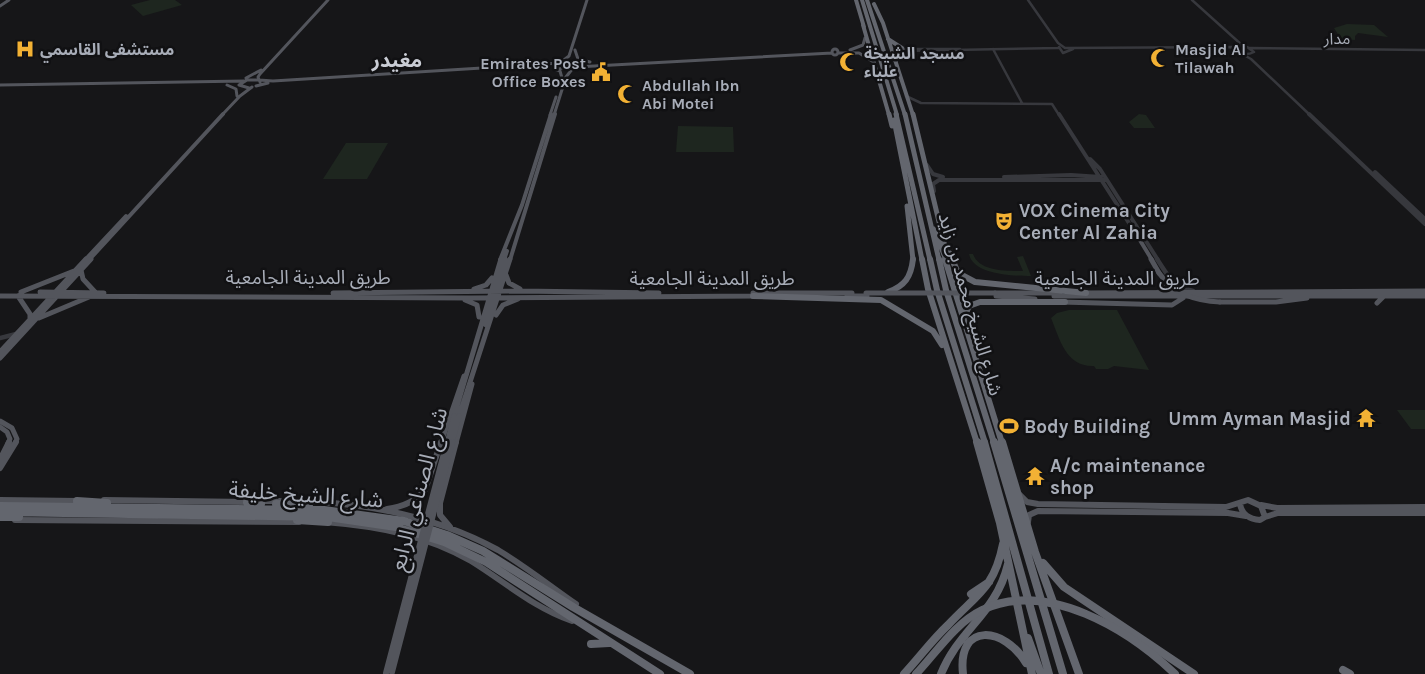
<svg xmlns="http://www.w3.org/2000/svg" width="1425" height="674" font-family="Karla,'Noto Sans Arabic',sans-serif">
  <rect width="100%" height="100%" fill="#161618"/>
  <path fill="#1e261f" d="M150,0h25l7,5 -39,11 -12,-11z
    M1347,24l27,1 14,12 -30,-4 -3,3v4l-14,-1 -7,-11z
    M1139,114l7,1 9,13h-21l-5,-6z
    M678,126l55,1 1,25h-58z
    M346,143h42l-21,36h-44z
    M969,254h4c6,17 31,17 50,17l-6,-14 6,-1 8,20c-17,0 -58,-1 -62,-22z
    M1069,310h48l32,60 -35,-4 -6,3h-12l-2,-3c-28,1 -34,-26 -43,-48l6,-5z
    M1397,410h28v19h-14z"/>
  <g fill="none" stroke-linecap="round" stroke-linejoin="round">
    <path stroke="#37383d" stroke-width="2.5" d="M1028,0l30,43 7,5
      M1192,0l51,46
      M1234,46l13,1 7,5c-8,4 -15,2 -22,-3z
      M1059,47l4,6 10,-4
      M1066,48l166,-1
      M1249,48l176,2
      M960,49h-64l5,2 157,-3
      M993,49l29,54
      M1242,54l9,5 59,56
      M906,96l15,7 131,1 7,11"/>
    <path stroke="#37383d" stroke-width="4" d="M1059,114l77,120
      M1309,114l116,110
      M1090,159l10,10 58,91
      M927,165l6,9 10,3
      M1375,172l50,47
      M1004,177l67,-2 30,2
      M934,191l-1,-7 6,-4h167"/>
    <path stroke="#37383d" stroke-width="4.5" d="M1157,259c12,18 14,26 36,32
      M1158,292l9,-6 -1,-6
      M0,338l16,-4"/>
    <path stroke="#53555c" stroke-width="3" d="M0,6l9,-6
      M832 52a3 3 0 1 1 6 0a3 3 0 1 1-6 0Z
      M575,50l3,9 12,3
      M850,50l13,-5 2,-7
      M839,53h20l13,8
      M554,67l13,2 10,-4 -3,-3h-10
      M576,67l256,-14
      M554,69l6,2 2,7
      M246,78l15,-8
      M259,80l14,1 287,-18 9,-7 18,-56
      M260,82l-2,-5 2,-3 68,-74
      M0,85l244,-4
      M227,85l9,4 1,7
      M256,86l12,-3
      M249,88l-10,-3 8,-5h12
      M222,115l18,-19 12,-9
      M550,115l6,-18
      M554,115l12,-38 7,-9"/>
    <path stroke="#53555c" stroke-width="4" d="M1135,232l17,28
      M85,260l41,-44
      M89,260l134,-146
      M500,260l22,-55 29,-91
      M504,260l3,-9
      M510,260l45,-146"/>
    <path stroke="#53555c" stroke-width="5" d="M1151,259l8,14
      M81,270l2,9 12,13
      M506,275l3,8 11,6
      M474,289l12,-4 6,-7
      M21,292l53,-21
      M40,292l64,1
      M333,293l188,-2 138,2
      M494,293l11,-34
      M753,293h99
      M995,293h65
      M1083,293l342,-2
      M0,296l470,2 287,-2
      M18,296l12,18v4
      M847,296h20
      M996,296l39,3
      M1054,296h371
      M465,300l12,5 2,12
      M1061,302l111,3 11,-7
      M1220,302h56l31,-4
      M1377,303l7,-7
      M496,315l7,-10 15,-6
      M39,318l50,-21
      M486,325l8,-30
      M0,352l86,-93
      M0,358l91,-99
      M454,416l47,-157
      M459,416l51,-157
      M0,421l12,7 5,11 -2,4
      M0,427l7,5 3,7 -2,4
      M441,443l23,-67
      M456,443l16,-59"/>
    <path stroke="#53555c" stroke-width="6" d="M0,460l9,-18
      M0,468l16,-26
      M1020,495l7,7 11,2 188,3 22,-7 13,6 4,11 -5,3c-11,-1 -18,-5 -20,-16
      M0,500l78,1
      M104,500l144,2
      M259,501h21
      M304,501c67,3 134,16 194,49 27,16 52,36 78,54
      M1261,505l16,3 148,-1
      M387,509c16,-2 28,-7 38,-19l16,-48
      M1265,517l13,-4h147
      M15,520l284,2
      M325,522c50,4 102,13 146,39 34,21 63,47 101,60
      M1028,522l1,-7 9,-4 190,2 18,3
      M450,527l-10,-12v-12l16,-61"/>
    <path stroke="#63666e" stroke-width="4" d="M856,0l8,27
      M862,0l35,115
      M867,0l38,115
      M874,4l9,19 30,92
      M863,25l26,90
      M888,39l14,9
      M896,61v-7l7,-3"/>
    <path stroke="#63666e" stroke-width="5" d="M889,114l3,12
      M896,114l34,146
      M905,114l34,146
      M913,114l35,145
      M894,120l28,140
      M907,206l6,54
      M934,229l12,31
      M950,253l3,7"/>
    <path stroke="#63666e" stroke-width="6" d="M922,259l6,30 49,154
      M930,259l7,31 48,153
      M939,259l7,31 48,153
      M945,259l57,184
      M952,259l6,14 17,9 111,11
      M888,292c17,-6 23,-15 25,-33
      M753,296l128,4 52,31 9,14
      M964,317l5,-11 11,-4h85"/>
    <path stroke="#63666e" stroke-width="8" d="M977,442l23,81 32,151
      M984,442l65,232
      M994,442l69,232
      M1002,442l33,110 44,122
      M77,501l30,2
      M247,502l14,2
      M276,504l33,1
      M0,506l324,4 80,11 43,14 36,16 90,56 117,67
      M0,512l328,5 68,10 48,15 42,20 174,112
      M0,517h19
      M297,520l31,2
      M1043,563l21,24 130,87
      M971,594l18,-12
      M1028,638l13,36
      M591,644l18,-1
      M1343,670l7,4
      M904,674c15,-16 28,-34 44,-49 29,-31 46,-36 55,-81
      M941,674c18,-45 55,-60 67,-110
      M963,674c-6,-53 42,-47 63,-11"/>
    <path stroke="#53555c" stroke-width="5" d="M1159,273c15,21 36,28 61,29
      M866,293h129
      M447,443l7,-27
      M452,443l7,-27"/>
    <path stroke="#53555c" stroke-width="6" d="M392,672l60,-230
      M386,673l61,-231"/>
    <path stroke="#63666e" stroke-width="8" d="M916,674c20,-21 39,-51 66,-64 65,-31 147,20 193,64"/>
  </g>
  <defs>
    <g id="hospital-bare" transform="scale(1.5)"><path d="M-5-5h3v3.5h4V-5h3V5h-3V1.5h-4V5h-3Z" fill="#f2b134" stroke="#111113" stroke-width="2.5" paint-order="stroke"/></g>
    <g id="mosque-bare" transform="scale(1.5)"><path d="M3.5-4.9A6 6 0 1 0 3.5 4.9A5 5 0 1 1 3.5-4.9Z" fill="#f2b134" stroke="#111113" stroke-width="2.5" paint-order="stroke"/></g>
    <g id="civic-bare" transform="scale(1.5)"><path d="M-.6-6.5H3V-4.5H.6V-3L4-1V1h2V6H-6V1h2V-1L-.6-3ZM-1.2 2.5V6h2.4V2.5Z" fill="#f2b134" stroke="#111113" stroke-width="2.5" paint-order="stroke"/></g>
    <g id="theatre-bare" transform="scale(1.5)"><path d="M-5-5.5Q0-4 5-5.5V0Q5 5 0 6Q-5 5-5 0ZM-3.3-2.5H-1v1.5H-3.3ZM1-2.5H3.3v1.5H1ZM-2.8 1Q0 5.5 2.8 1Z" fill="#f2b134" stroke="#111113" stroke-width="2.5" paint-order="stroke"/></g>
    <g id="temple-bare" transform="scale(1.5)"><path d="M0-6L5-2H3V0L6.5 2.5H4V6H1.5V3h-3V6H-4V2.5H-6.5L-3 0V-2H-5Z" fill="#f2b134" stroke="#111113" stroke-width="2.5" paint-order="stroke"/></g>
    <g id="stadium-bare" transform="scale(1.5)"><path d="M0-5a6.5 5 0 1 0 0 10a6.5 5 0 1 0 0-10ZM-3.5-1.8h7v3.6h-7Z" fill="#f2b134" stroke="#111113" stroke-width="2.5" paint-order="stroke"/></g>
  </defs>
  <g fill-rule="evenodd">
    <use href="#hospital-bare" x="25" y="49"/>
    <use href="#mosque-bare" x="1160" y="58"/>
    <use href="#mosque-bare" x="849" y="62"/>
    <use href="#civic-bare" x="601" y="72"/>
    <use href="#mosque-bare" x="627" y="94"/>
    <use href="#theatre-bare" x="1004" y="221"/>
    <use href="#temple-bare" x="1366" y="418"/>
    <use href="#stadium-bare" x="1009" y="426"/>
    <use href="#temple-bare" x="1035" y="476"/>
  </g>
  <g text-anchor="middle" stroke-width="5" stroke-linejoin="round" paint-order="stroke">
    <g font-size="16" fill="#a8adb8" stroke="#111113">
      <text x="1337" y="44">مدار</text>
    </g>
    <g font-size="16" font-weight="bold" fill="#a8adb8" stroke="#111113" text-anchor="start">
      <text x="40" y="55">مستشفى القاسمي</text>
      <text x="1175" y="55">Masjid Al<tspan x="1175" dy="18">Tilawah</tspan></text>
      <text x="864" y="59">مسجد الشيخة<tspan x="864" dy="18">علياء</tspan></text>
      <text x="586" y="69" text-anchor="end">Emirates Post<tspan x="586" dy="18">Office Boxes</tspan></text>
      <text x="642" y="91">Abdullah Ibn<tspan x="642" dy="18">Abi Motei</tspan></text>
    </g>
    <g font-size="19" font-weight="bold" fill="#a8adb8" stroke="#111113" text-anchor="start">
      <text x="1019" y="217">VOX Cinema City<tspan x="1019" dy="22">Center Al Zahia</tspan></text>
      <text x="1351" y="425" text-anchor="end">Umm Ayman Masjid</text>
      <text x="1024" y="433">Body Building</text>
      <text x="1050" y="472">A/c maintenance<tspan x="1050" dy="22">shop</tspan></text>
    </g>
    <g font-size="19" fill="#a8adb8" stroke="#111113">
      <text x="308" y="284">طريق المدينة الجامعية</text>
      <text x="712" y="285">طريق المدينة الجامعية</text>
      <text x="1117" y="285">طريق المدينة الجامعية</text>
      <text transform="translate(971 304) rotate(74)" y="7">شارع الشيخ محمد بن زايد</text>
    </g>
    <g font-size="20" font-weight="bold" fill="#c9ccd4" stroke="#111113">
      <text x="397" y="67">مغيدر</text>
    </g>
    <g font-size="22" fill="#a8adb8" stroke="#111113">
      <text transform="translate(418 489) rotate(-75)" y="8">شارع الصناعي الرابع</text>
      <text transform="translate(306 494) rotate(4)" y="8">شارع الشيخ خليفة</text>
    </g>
  </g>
</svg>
